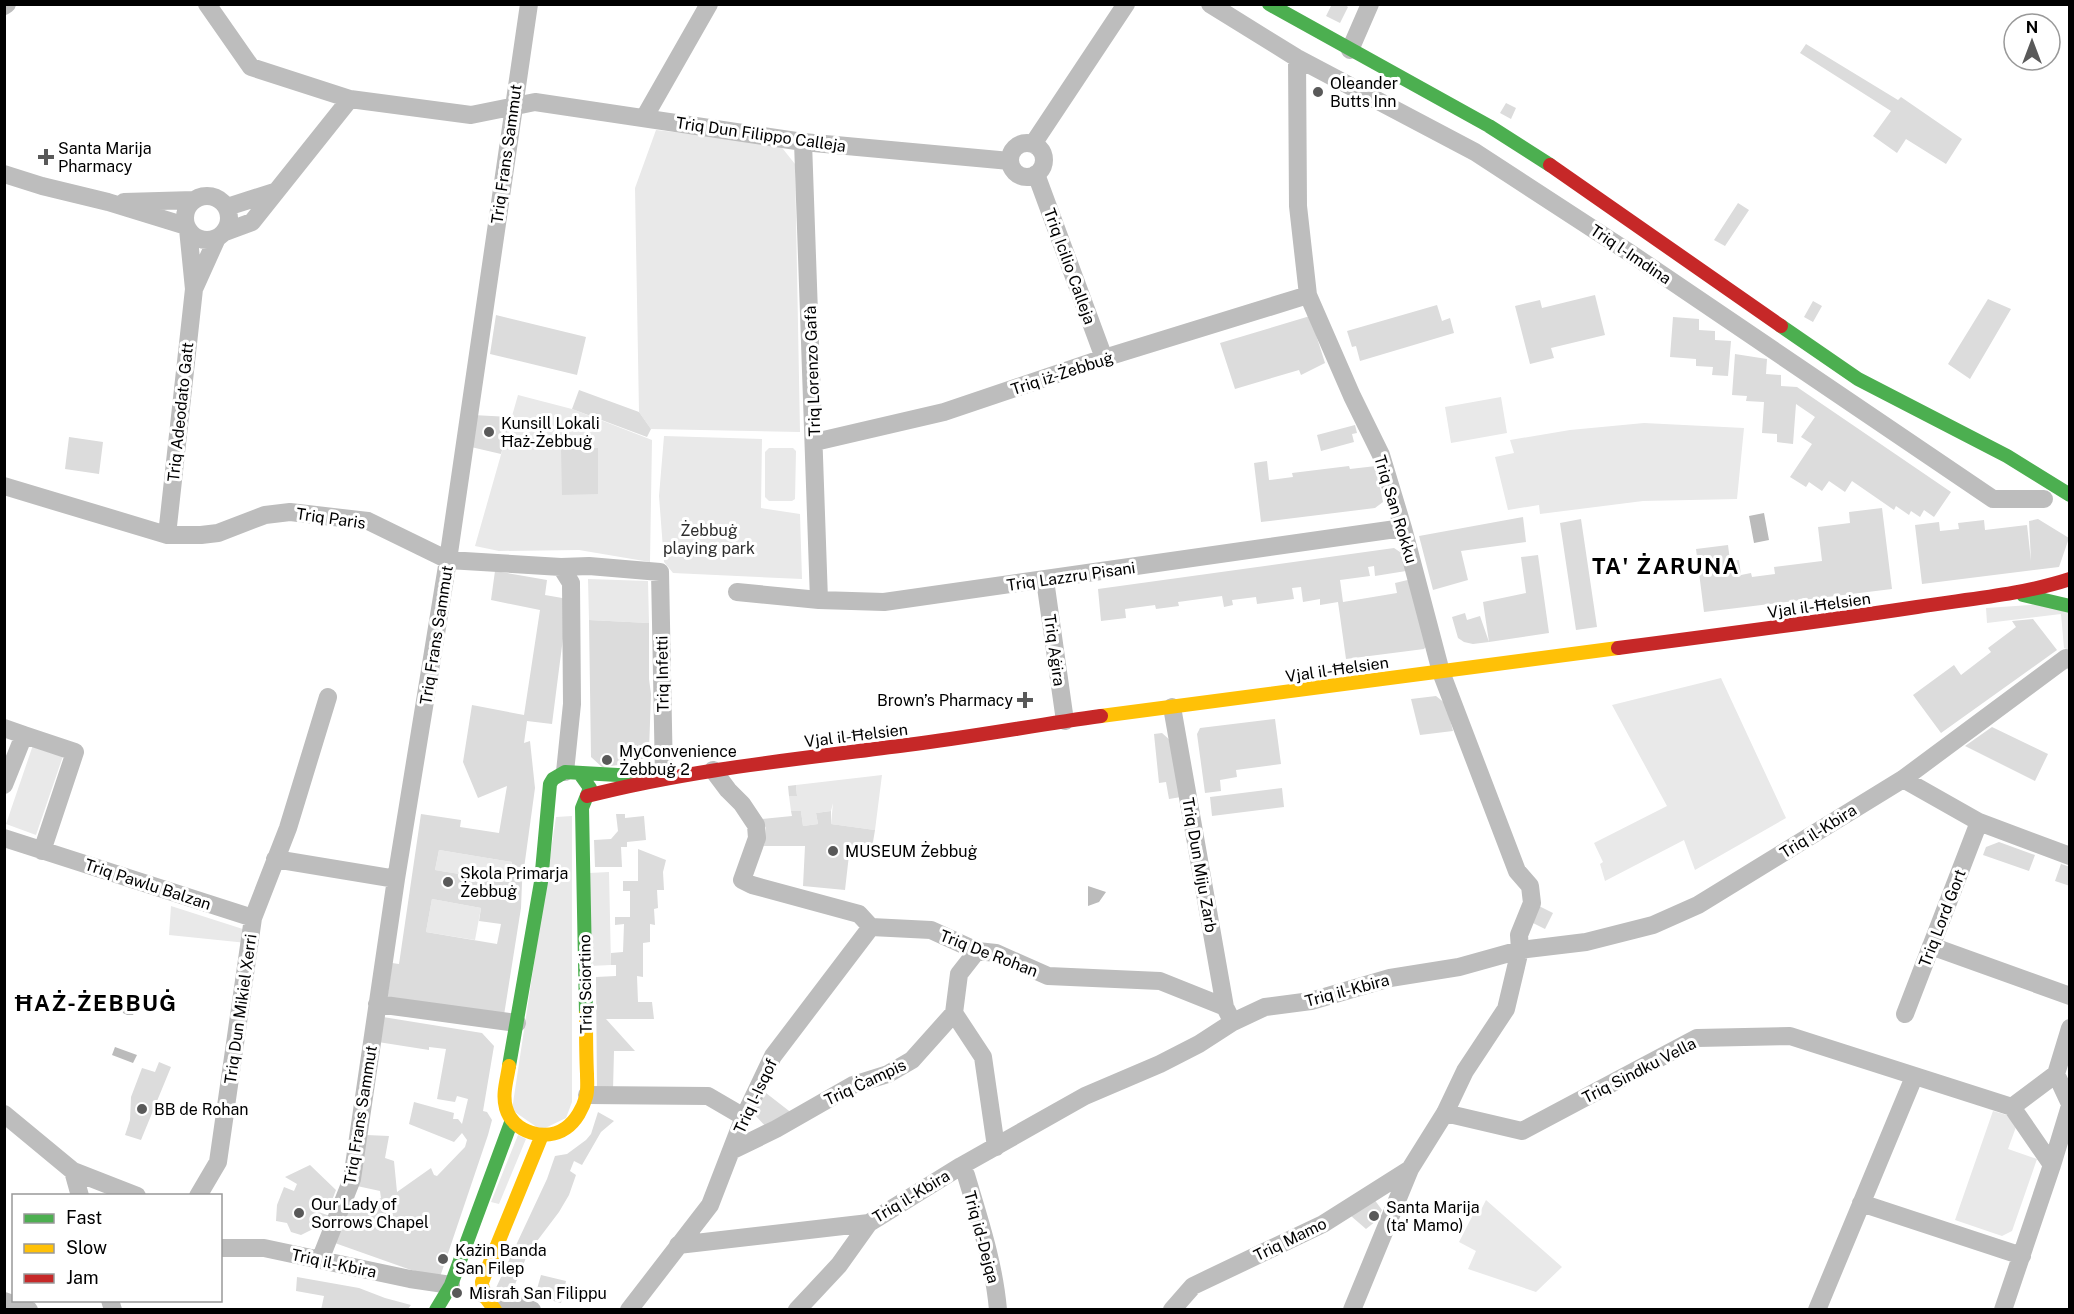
<svg xmlns="http://www.w3.org/2000/svg" width="2074" height="1314" font-family="'Public Sans',sans-serif">
  <rect width="100%" height="100%" fill="#fff"/>
  <path fill="#e9e9e9" d="M656,130l123,14 16,20 5,268 -149,-3 -12,-17 -4,-224z
    M518,395l54,14 80,31 -2,122 -71,-12 -80,1 -24,-5z
    M1501,397l6,36 -56,10 -6,-36z
    M1644,423l100,5 -7,71 -94,2 -103,13 -1,-9 -31,5 -13,-53 19,-4 -4,-13 60,-10z
    M664,436l98,3 -1,69 39,6 2,65 -129,-6 -9,-11 -5,-66z
    M769,448h24l3,3 -1,48 -3,2h-23l-4,-4v-45z
    M588,579l60,2 1,42 -60,-3z
    M2043,604l26,8v38l-5,-2 -3,-34 -74,9 -1,-15z
    M1721,678l65,140 -91,52 -11,-30 -79,41 -5,-17 3,-2 -9,-19 73,-37 -55,-101z
    M33,745l30,11 -27,79 -30,-11z
    M882,775l-7,55 -44,-6 2,-21 -2,8 -15,2 2,11 -15,2 -2,-15h-10l-2,-15 8,-1 -1,-10z
    M572,816v286l-6,16 -25,12 -29,-20 44,-293z
    M439,850l73,12 -4,20 -73,-12z
    M609,872l2,93 -21,1 -1,-93z
    M432,899l49,9 -6,32 -49,-8z
    M171,906l78,25 -2,12 -78,-8z
    M1993,1111l17,5 6,11 -8,22 29,10 -25,72 -10,5 -47,-16z
    M518,1135l8,4 -27,65 -8,-2z
    M1486,1200l76,67 -26,25 -68,-23 8,-18 -17,-9 18,-35 4,3z"/>
  <path fill="#bbb" d="M1764,513l5,27 -15,3 -5,-27z
    M1088,886l18,6 -7,10 -11,4z
    M121,996c9,3 19,8 12,19h-6l-4,-2 -1,-4 -8,1 -6,-3 6,-10z
    M115,1047l22,8 -4,8 -21,-8z"/>
  <path fill="#dcdcdc" fill-rule="evenodd" d="M1332,4h12l4,3 -8,16 -14,-7z
    M1806,44l92,56 3,-3 61,42 -16,25 -40,-25 -9,14 -24,-17 18,-25 -91,-58z
    M1506,103l10,5 -5,11 -11,-6z
    M1738,203l11,7 -24,36 -11,-6z
    M1595,295l10,40 -54,13 3,10 -24,6 -15,-58 25,-6 2,8z
    M1988,299l23,10 -41,70 -22,-15z
    M1813,301l9,5 -9,16 -9,-5z
    M1437,305l5,16 8,-3 4,15 -94,28 -4,-15 -4,1 -5,-16z
    M496,315l90,22 -9,38 -87,-21z
    M1310,316l15,47 -24,12 -2,-5 -64,19 -15,-46z
    M1673,317l26,2v11l16,1v9l16,1 -3,35 -16,-1 1,-8 -17,-1v-7l-26,-2z
    M1735,354l32,5 -1,15 15,1v11l16,1 154,105 -17,25 -10,-7 -4,7 -9,-6 -2,4 -13,-9 -2,4 -42,-29 -7,11 -16,-11 -7,10 -13,-9 -3,5 -16,-10 22,-33 -11,-7 14,-20 -19,-13 -3,40 -16,-2v-8l-15,-1 2,-31 -18,-1 1,-5 -15,-1z
    M579,390l60,22 12,17 -4,8 -75,-28z
    M473,415l38,2 -10,37 -30,-7z
    M1355,425l2,8 -5,1 2,8 -33,9 -4,-16z
    M69,437l34,5 -4,32 -34,-5z
    M598,448v46l-36,1 -1,-46z
    M1267,461l2,19 24,-3 -1,-4 57,-7 1,3 26,-3 7,14 -4,2 4,20 -8,6 -114,14 -7,-59z
    M1882,508l10,81 -188,23 -8,-63 32,-4 2,16 9,-1 2,15 10,-2 1,4 23,-3 -1,-7 48,-6 -4,-34 32,-4 -1,-11z
    M1523,517l3,25 -65,9 7,29 -35,10 -14,-54z
    M1581,519l16,108 -21,3 -16,-107z
    M2038,519l31,19 -10,29 -137,17 -7,-59 24,-3 1,9 19,-2 -1,-6 26,-3 1,10 42,-5 4,36 -2,-40z
    M1394,548l9,6 3,17 -31,5 -1,-10 -6,1 2,9 -30,4 3,22 54,-9 -2,-10 17,-4 16,65 -4,5 -78,10 -8,-57 -18,3v-6l-17,3 -2,-15 -9,1 2,11 -37,5 -1,-7 -24,3 1,5 -9,2 -2,-11 -44,6 1,4 -23,3 -1,-4 -30,4 1,9 -25,3 -3,-32z
    M1538,555l11,78 -60,9 -16,2 -9,-2 -6,-4 -6,-21 13,-4 2,7 13,-4 9,26 -6,-40 43,-9 -5,-36z
    M495,571l52,9 -2,15 23,4 -16,125 -25,-3 -3,22 6,-2 5,47 -13,95 -1,25 -17,107 -117,-15 5,-37 7,1 22,-150 40,6 -1,7 39,6 8,-47 -29,12 -15,-36 9,-57 52,10 16,-105 -49,-10zM439,850l73,12 -4,20 -73,-12zM432,899l49,9 -2,13 22,3 -4,20 -71,-12z
    M2033,619l24,31 -116,83 -28,-38 41,-30 7,10 30,-23 -3,-4 28,-21 -4,-6z
    M589,620l60,3v56l2,15 -2,57 -4,7 -18,6 -25,3 -11,-10z
    M1436,696l10,8 7,27 -33,4 -9,-36z
    M1275,719l6,45 -45,6 1,7 -17,3 1,11 -16,2 -8,-59 3,-6z
    M1992,727l56,27 -13,27 -70,-35z
    M1162,733l9,8 10,56 -12,2 -3,-17 -7,1 -5,-49z
    M796,785l1,11h-8l-1,-10z
    M1282,788l2,19 -72,9 -2,-19z
    M791,811h10l2,15 15,-2 -2,-11 15,-2v13l44,6 -3,18 -9,-1 -3,8h-11l-4,35 -42,-4 2,-40h-41l2,-18 -5,-9 31,-3z
    M616,814h9v4l19,-2 2,24 -19,2v5h-6l1,20h-27l-1,-27 17,-1 7,-8z
    M1999,842l36,13 -6,16 -46,-16 3,-8z
    M638,849l28,11 -3,12 1,18h-7l1,18 -4,1 1,16 -5,-1v18l-7,1v34l-6,-1 1,26h14l2,17h-48l29,32h-21l-1,39h-16l-1,-113 20,-1v-11h-5v-12l12,-1 1,-28 -9,1v-8h15v-26h-7v-10h15z
    M2061,864l9,3v19l-15,-5z
    M1539,906l14,7 -8,16 -14,-7z
    M383,1017l99,16 12,13 -11,65 4,1 5,8 -4,15 -48,142 -29,-7 -79,-28 14,-33 17,-5 8,5 1,-7 9,-4 -1,-7 -23,-5 9,-51 23,1 -4,22 9,3 3,31 34,-24 3,7 3,1 28,-29 2,-7 -5,-7 -8,9 -45,-18 5,-22 40,11 -1,6h5l4,5 6,-25 -11,-3 -2,6 -18,-3 9,-50 -17,-2v3l-51,-8z
    M159,1062l12,5 -30,73 -16,-5 5,-15 1,-23 11,-29 13,4z
    M766,1093l27,21 -26,14 -13,-14z
    M598,1112l16,9 -13,11 -19,33 -8,-4 -4,10 6,4 -7,20 -10,17 -31,41 -17,41 -16,-4 52,-111 8,-23 12,-2 19,-14 5,-6z
    M310,1165l26,25 -5,13 -16,-6 -2,13 17,6 -6,14h-13l-10,5 -10,-3 -4,-9 -11,-2 1,-16 7,-18 10,4 3,-7 -12,-7z
    M1374,1199l8,11 -6,11 -10,8 -15,-13z
    M541,1275l25,6 -5,22 -26,-7z
    M297,1277l62,11 26,10 26,7 -4,5h-86l3,-14 -28,-5z"/>
  <g fill="none" stroke-linecap="round" stroke-linejoin="round">
    <path stroke="#bdbdbd" stroke-width="18" d="M207,4l44,63 99,32 121,16 64,-13 268,40 207,19
      M1210,4l87,54 178,94 155,101 363,246h51
      M4,6l3,-2
      M1350,50l20,-46
      M1297,58l1,148 10,89 44,101 29,59 22,73 38,144 76,199 13,15 2,17 -13,32 1,15 -14,59 -41,62 -20,42 -35,56 -58,141
      M644,118l65,-114
      M803,142l16,458
      M1010 160a17 17 0 1 1 34 0a17 17 0 1 1-34 0Z
      M1033,144l93,-140
      M4,174l38,12 66,16 78,24
      M1036,174l68,184
      M185 218a22 22 0 1 1 44 0a22 22 0 1 1-44 0Z
      M124,202l70,-2
      M227,207l47,-15
      M225,232l27,-10 98,-123
      M194,289l23,-51
      M815,442l129,-30 160,-54 204,-63
      M4,486l163,49h34l17,-2 47,-18 25,-3 78,9 80,39 113,7 28,-1 71,6 4,205
      M167,535l27,-246 -6,-60
      M561,567l10,16 1,121 -7,68
      M1045,580l20,141
      M737,592l82,8 65,2 519,-74
      M1172,707l53,300 4,8
      M4,728l20,7 -20,50
      M24,735l51,17 -33,99
      M713,770l15,20 14,14 14,21 1,13 -15,42 10,5 107,29 12,13 60,3 46,21 19,2 52,23 112,5 65,26
      M1903,779l76,43 91,34
      M4,838l249,80
      M275,859l121,20
      M1931,946l139,50
      M377,1004l140,19
      M954,1013l29,44 13,90
      M1905,1014l74,-192
      M2056,1074l14,30
      M587,1095l121,1 36,21
      M1445,1113l77,18 175,-93 93,-2 222,71
      M4,1114l69,57 64,25
      M731,1151l45,-22 77,-44 35,-11 24,-14 42,-47 5,-39 18,-23
      M2052,1165l18,-59
      M961,1166l5,9c13,44 28,88 32,135
      M73,1171l7,25
      M198,1196l20,-34 35,-244 35,-90 40,-131
      M1861,1203l161,53
      M678,1245l191,-22 92,-57 124,-70 75,-32 39,-20 34,-22 32,-15 46,-6 79,-23 69,-11 61,-17 66,-8 67,-17 45,-20 205,-126 163,-121 4,2
      M220,1248h44l146,31 41,6
      M320,1260l32,-81 44,-300 52,-319 81,-556
      M483,1294l49,16
      M110,1300l3,10
      M4,1301l25,9
      M629,1310l81,-105 34,-88 29,-61 98,-129
      M797,1310l42,-45 30,-42
      M1172,1310l21,-24 130,-62 87,-55
      M1817,1310l97,-233
      M2003,1310l49,-145 -40,-58 44,-33 14,-46"/>
    <path stroke="#4caf50" stroke-width="14" d="M1269,4l220,122 61,39
      M1781,326l77,53 149,77 63,39
      M2023,595l47,11
      M580,774l10,14 -8,20 4,206
      M509,1066l32,-184 9,-98 3,-5 12,-7 70,4
      M436,1310l15,-25 61,-165"/>
    <path stroke="#ffc107" stroke-width="14" d="M1101,716l517,-68
      M509,1066c-2,14 -7,28 -3,42 7,25 40,34 60,20 10,-7 17,-20 20,-31 2,-7 1,-16 1,-23 -1,-20 -1,-40 -1,-60
      M495,1310l-12,-16 -1,-12 60,-147"/>
    <path stroke="#c62828" stroke-width="14" d="M1550,165l231,161
      M1618,648c100,-13 200,-26 299,-41 51,-8 104,-12 153,-28
      M587,796c105,-27 213,-37 320,-51 65,-8 129,-20 194,-29"/>
  </g>
  <g fill="#595959" stroke="#fff" stroke-width="2">
    <circle cx="1318" cy="92" r="6"/>
    <path d="M43 148h6v6h6v6h-6v6h-6v-6h-6v-6h6z"/>
    <circle cx="489" cy="432" r="6"/>
    <path d="M1022 691h6v6h6v6h-6v6h-6v-6h-6v-6h6z"/>
    <circle cx="607" cy="760" r="6"/>
    <circle cx="833" cy="851" r="6"/>
    <circle cx="448" cy="882" r="6"/>
    <circle cx="142" cy="1109" r="6"/>
    <circle cx="299" cy="1213" r="6"/>
    <circle cx="1374" cy="1216" r="6"/>
    <circle cx="443" cy="1259" r="6"/>
    <circle cx="457" cy="1293" r="6"/>
  </g>
  <g text-anchor="middle" stroke-width="6" stroke-linejoin="round" paint-order="stroke">
    <g font-size="16" fill="#000" stroke="#fff" text-anchor="start">
      <text x="1330" y="89">Oleander<tspan x="1330" dy="18">Butts Inn</tspan></text>
      <text x="58" y="154">Santa Marija<tspan x="58" dy="18">Pharmacy</tspan></text>
      <text x="501" y="429">Kunsill Lokali<tspan x="501" dy="18">Ħaż-Żebbuġ</tspan></text>
      <text x="1013" y="706" text-anchor="end">Brown’s Pharmacy</text>
      <text x="619" y="757">MyConvenience<tspan x="619" dy="18">Żebbuġ 2</tspan></text>
      <text x="845" y="857">MUSEUM Żebbuġ</text>
      <text x="460" y="879">Skola Primarja<tspan x="460" dy="18">Żebbuġ</tspan></text>
      <text x="154" y="1115">BB de Rohan</text>
      <text x="311" y="1210">Our Lady of<tspan x="311" dy="18">Sorrows Chapel</tspan></text>
      <text x="1386" y="1213">Santa Marija<tspan x="1386" dy="18">(ta' Mamo)</tspan></text>
      <text x="455" y="1256">Każin Banda<tspan x="455" dy="18">San Filep</tspan></text>
      <text x="469" y="1299">Misraħ San Filippu</text>
    </g>
    <g font-size="16" fill="#000" stroke="#fff">
      <text transform="translate(761 134) rotate(8)" y="6">Triq Dun Filippo Calleja</text>
      <text transform="translate(506 154) rotate(-82)" y="6">Triq Frans Sammut</text>
      <text transform="translate(1631 254) rotate(34)" y="6">Triq l-Imdina</text>
      <text transform="translate(1070 266) rotate(70)" y="6">Triq Icilio Calleja</text>
      <text transform="translate(812 371) rotate(-92)" y="6">Triq Lorenzo Gafà</text>
      <text transform="translate(1062 373) rotate(-18)" y="6">Triq iż-Żebbuġ</text>
      <text transform="translate(180 412) rotate(-84)" y="6">Triq Adeodato Gatt</text>
      <text transform="translate(1396 509) rotate(73)" y="6">Triq San Rokku</text>
      <text transform="translate(331 518) rotate(8)" y="6">Triq Paris</text>
      <text transform="translate(1071 576) rotate(-8)" y="6">Triq Lazzru Pisani</text>
      <text transform="translate(1819 605) rotate(-8)" y="6">Vjal il-Ħelsien</text>
      <text transform="translate(436 635) rotate(-81)" y="6">Triq Frans Sammut</text>
      <text transform="translate(1055 650) rotate(82)" y="6">Triq Aġira</text>
      <text transform="translate(1337 669) rotate(-8)" y="6">Vjal il-Ħelsien</text>
      <text transform="translate(662 674) rotate(-91)" y="6">Triq Infetti</text>
      <text transform="translate(856 735) rotate(-7)" y="6">Vjal il-Ħelsien</text>
      <text transform="translate(1818 831) rotate(-32)" y="6">Triq il-Kbira</text>
      <text transform="translate(1200 865) rotate(80)" y="6">Triq Dun Miju Zarb</text>
      <text transform="translate(148 884) rotate(18)" y="6">Triq Pawlu Balzan</text>
      <text transform="translate(1942 918) rotate(-69)" y="6">Triq Lord Gort</text>
      <text transform="translate(989 953) rotate(21)" y="6">Triq De Rohan</text>
      <text transform="translate(585 984) rotate(-91)" y="6">Triq Sciortino</text>
      <text transform="translate(1347 990) rotate(-15)" y="6">Triq il-Kbira</text>
      <text transform="translate(240 1009) rotate(-82)" y="6">Triq Dun Mikiel Xerri</text>
      <text transform="translate(1639 1070) rotate(-27)" y="6">Triq Sindku Vella</text>
      <text transform="translate(865 1082) rotate(-25)" y="6">Triq Ċampis</text>
      <text transform="translate(755 1096) rotate(-65)" y="6">Triq l-Isqof</text>
      <text transform="translate(360 1115) rotate(-81)" y="6">Triq Frans Sammut</text>
      <text transform="translate(911 1196) rotate(-31)" y="6">Triq il-Kbira</text>
      <text transform="translate(982 1237) rotate(75)" y="6">Triq id-Dejqa</text>
      <text transform="translate(1290 1239) rotate(-26)" y="6">Triq Mamo</text>
      <text transform="translate(334 1263) rotate(12)" y="6">Triq il-Kbira</text>
    </g>
    <g font-size="16" fill="#2e2e2e" stroke="#fff">
      <text x="709" y="536">Żebbuġ<tspan x="709" dy="18">playing park</tspan></text>
    </g>
    <g font-size="22" font-weight="bold" letter-spacing="1.5" fill="#000" stroke="#fff">
      <text x="1666" y="574">TA' ŻARUNA</text>
      <text x="96" y="1011">ĦAŻ-ŻEBBUĠ</text>
    </g>
  </g>
  <rect width="2074" height="1314" fill="none" stroke="#000000" stroke-width="12"/>
  <rect x="12" y="1194" width="210" height="108" fill="#ffffff" stroke="#999999" stroke-width="1.5"/>
  <rect x="24" y="1214" width="30" height="9" fill="#4caf50" stroke="#999999" stroke-width="1.5"/>
  <text x="66" y="1224" font-size="18" fill="#000000">Fast</text>
  <rect x="24" y="1244" width="30" height="9" fill="#ffc107" stroke="#999999" stroke-width="1.5"/>
  <text x="66" y="1254" font-size="18" fill="#000000">Slow</text>
  <rect x="24" y="1274" width="30" height="9" fill="#c62828" stroke="#999999" stroke-width="1.5"/>
  <text x="66" y="1284" font-size="18" fill="#000000">Jam</text>
  <g transform="translate(2032 42)"><circle r="28" fill="#ffffff" stroke="#999999" stroke-width="1.5"/>
  <path d="M0-4.5L10 22L0 15L-10 22Z" fill="#595959"/>
  <text y="-9" font-size="16" font-weight="bold" text-anchor="middle" fill="#000000">N</text>
  </g>
</svg>
